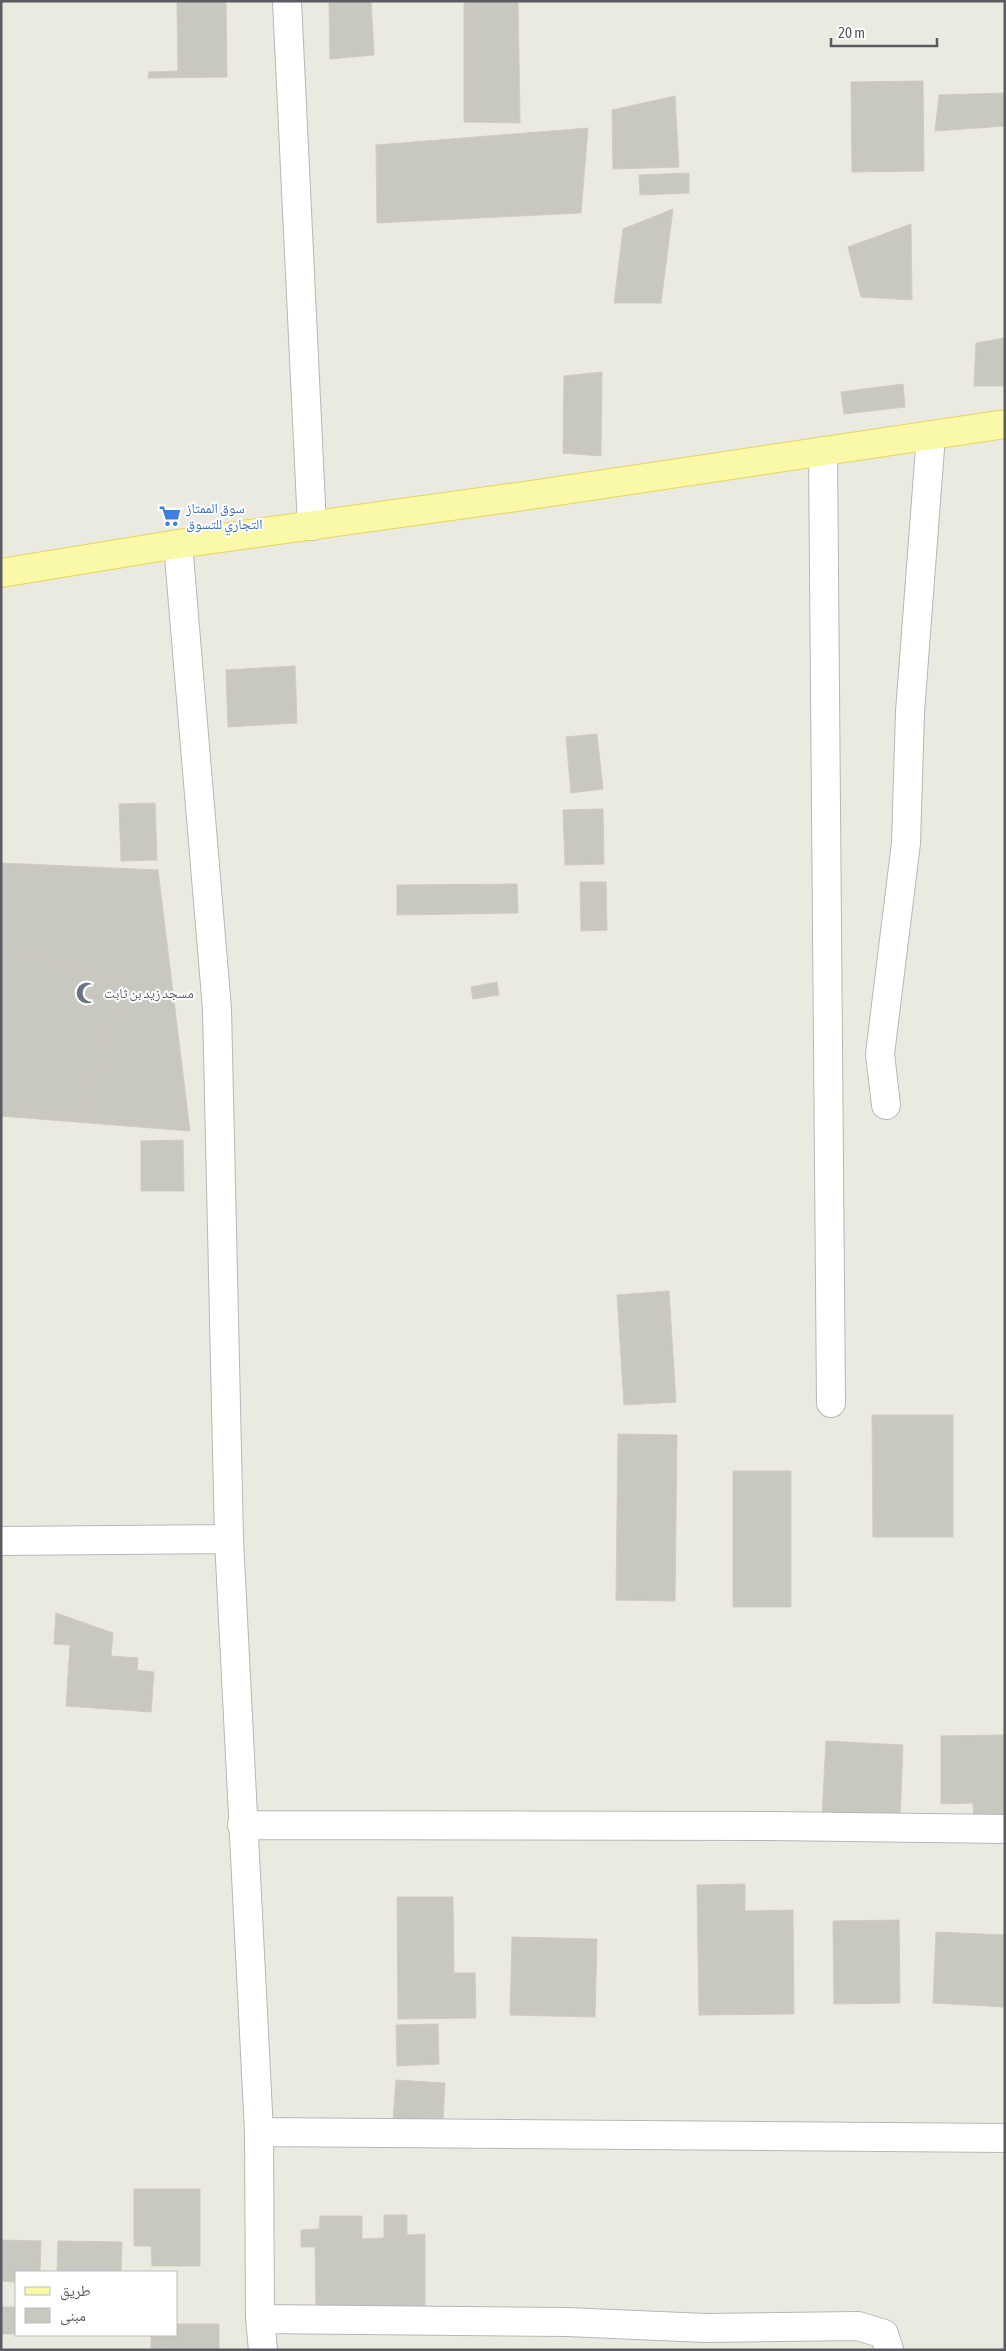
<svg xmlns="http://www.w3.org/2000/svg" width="1006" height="2351" font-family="'Asap Condensed','Noto Naskh Arabic',sans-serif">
  <rect width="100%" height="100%" fill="#ebeae0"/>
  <path fill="#c8c7c0" stroke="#cfcdbf" d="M177,1h49l1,76 -79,1 1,-6 29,-1z
    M329,1h42l3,54 -44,4z
    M464,1h54l2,122 -56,-1z
    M923,81l1,90 -72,1 -1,-90z
    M1005,93v33l-70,5 4,-36z
    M675,96l4,71 -66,2 -1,-59z
    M588,128l-7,85 -204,10 -1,-78z
    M689,173v20l-49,2 -1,-20z
    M673,209l-12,94h-47l9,-74z
    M911,224l1,76 -51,-3 -13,-50z
    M1005,338v48h-31l2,-43z
    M602,372l-1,84 -38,-3 1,-77z
    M903,384l2,23 -61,7 -3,-22z
    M295,666l2,57 -69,4 -2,-57z
    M597,734l6,55 -32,4 -5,-56z
    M155,803l2,57 -36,1 -2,-57z
    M603,809l1,55 -39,1 -2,-55z
    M1,863l157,7 32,261 -189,-15z
    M580,882h26l1,48 -26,1z
    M517,884l1,29 -121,2v-30z
    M1,949l122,33 -44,140 -29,-11 -4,5 -45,-10 2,-12 -2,-1z
    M497,982l2,13 -26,4 -2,-12z
    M183,1140l1,51h-43v-50z
    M669,1291l7,111 -52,3 -7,-110z
    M872,1415h81v122h-80z
    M618,1434l59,1 -2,166 -59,-1z
    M733,1471h58v136h-58z
    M56,1613l57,20 -2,23 27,2 -1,12 17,2 -3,40 -85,-6 4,-61 -16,-1z
    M1005,1735v92h-31l-1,-24 -32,1v-68z
    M826,1741l77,4 -3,75 -78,-4z
    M745,1884v27l48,-1 1,104 -95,1 -2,-130z
    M397,1897h56l1,76h21l1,45 -78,1z
    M899,1920l1,83 -66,1 -1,-83z
    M936,1932l69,3v72l-72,-4z
    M512,1937l85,2 -2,78 -85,-2z
    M438,2024l1,40 -42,2 -1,-41z
    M396,2080l49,3 -3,56 -50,-3z
    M134,2189h66v77h-48l-1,-20h-17z
    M384,2215h23v20l18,-1v74l-109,1 -1,-62h-14v-17l18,-1 1,-13h42v23l22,-1z
    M1,2240l40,1 -1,31h-24v10l-15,-1z
    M58,2241l64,1 -1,30h-64z
    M1,2307h15v27h-15z
    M176,2324h43v25l-68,-1v-13h25z"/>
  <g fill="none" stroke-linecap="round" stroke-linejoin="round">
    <g stroke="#b6b7bc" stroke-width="30">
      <path id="minor" d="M287,1l25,525
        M823,451l8,952
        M178,544l39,465 12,530 30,593 1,187 3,31
        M886,1105l-6,-51 26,-211 4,-131 21,-277
        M1,1541l228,-2
        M242,1825l528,1 235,3
        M259,2132l746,6
        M260,2319l307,3 138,6 153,-2 26,8 5,16"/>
    </g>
    <g stroke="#e7d65d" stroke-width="30">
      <path id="major" d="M1,573l177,-29 339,-47 488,-73"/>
    </g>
    <use href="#minor" stroke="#fff" stroke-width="28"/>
    <use href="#major" stroke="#f9f9a7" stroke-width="28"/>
  </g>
  <defs>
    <g id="supermarket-bare" transform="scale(1.725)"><path d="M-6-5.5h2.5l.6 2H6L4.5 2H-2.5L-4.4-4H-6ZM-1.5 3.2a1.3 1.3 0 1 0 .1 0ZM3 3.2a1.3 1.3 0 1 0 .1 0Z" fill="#3f7fe0" stroke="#fff" stroke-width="2.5" paint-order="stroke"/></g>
    <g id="mosque-bare" transform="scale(1.725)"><path d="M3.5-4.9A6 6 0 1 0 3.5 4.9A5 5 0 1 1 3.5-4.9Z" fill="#6b7280" stroke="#fff" stroke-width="2.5" paint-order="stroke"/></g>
  </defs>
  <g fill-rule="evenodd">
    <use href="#supermarket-bare" x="170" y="516"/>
    <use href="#mosque-bare" x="87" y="993"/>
  </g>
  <g text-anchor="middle" stroke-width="4" stroke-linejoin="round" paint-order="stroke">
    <g font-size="14" fill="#366cbe" stroke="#fff" text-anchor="start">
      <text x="186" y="513">سوق الممتاز<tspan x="186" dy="16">التجاري للتسوق</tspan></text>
    </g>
    <g font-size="14" fill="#5b616d" stroke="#fff" text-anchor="start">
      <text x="104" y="998">مسجد زيد بن ثابت</text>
    </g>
  </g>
  <rect width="1006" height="2351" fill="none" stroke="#595b60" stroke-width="5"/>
  <rect x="15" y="2271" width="162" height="65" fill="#ffffff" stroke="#bdbdbf"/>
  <rect x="25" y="2287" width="25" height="8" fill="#f9f9a7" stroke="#bdbdbf"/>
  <text x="60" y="2296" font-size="15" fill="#595b60">طريق</text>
  <rect x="25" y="2308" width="25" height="15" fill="#c8c7c0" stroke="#bdbdbf"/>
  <text x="60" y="2321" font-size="15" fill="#595b60">مبنى</text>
  <path d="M831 38v8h106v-8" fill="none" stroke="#595b60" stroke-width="2.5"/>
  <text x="838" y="38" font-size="15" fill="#595b60" stroke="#ffffff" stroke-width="4" paint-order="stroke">20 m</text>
</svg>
